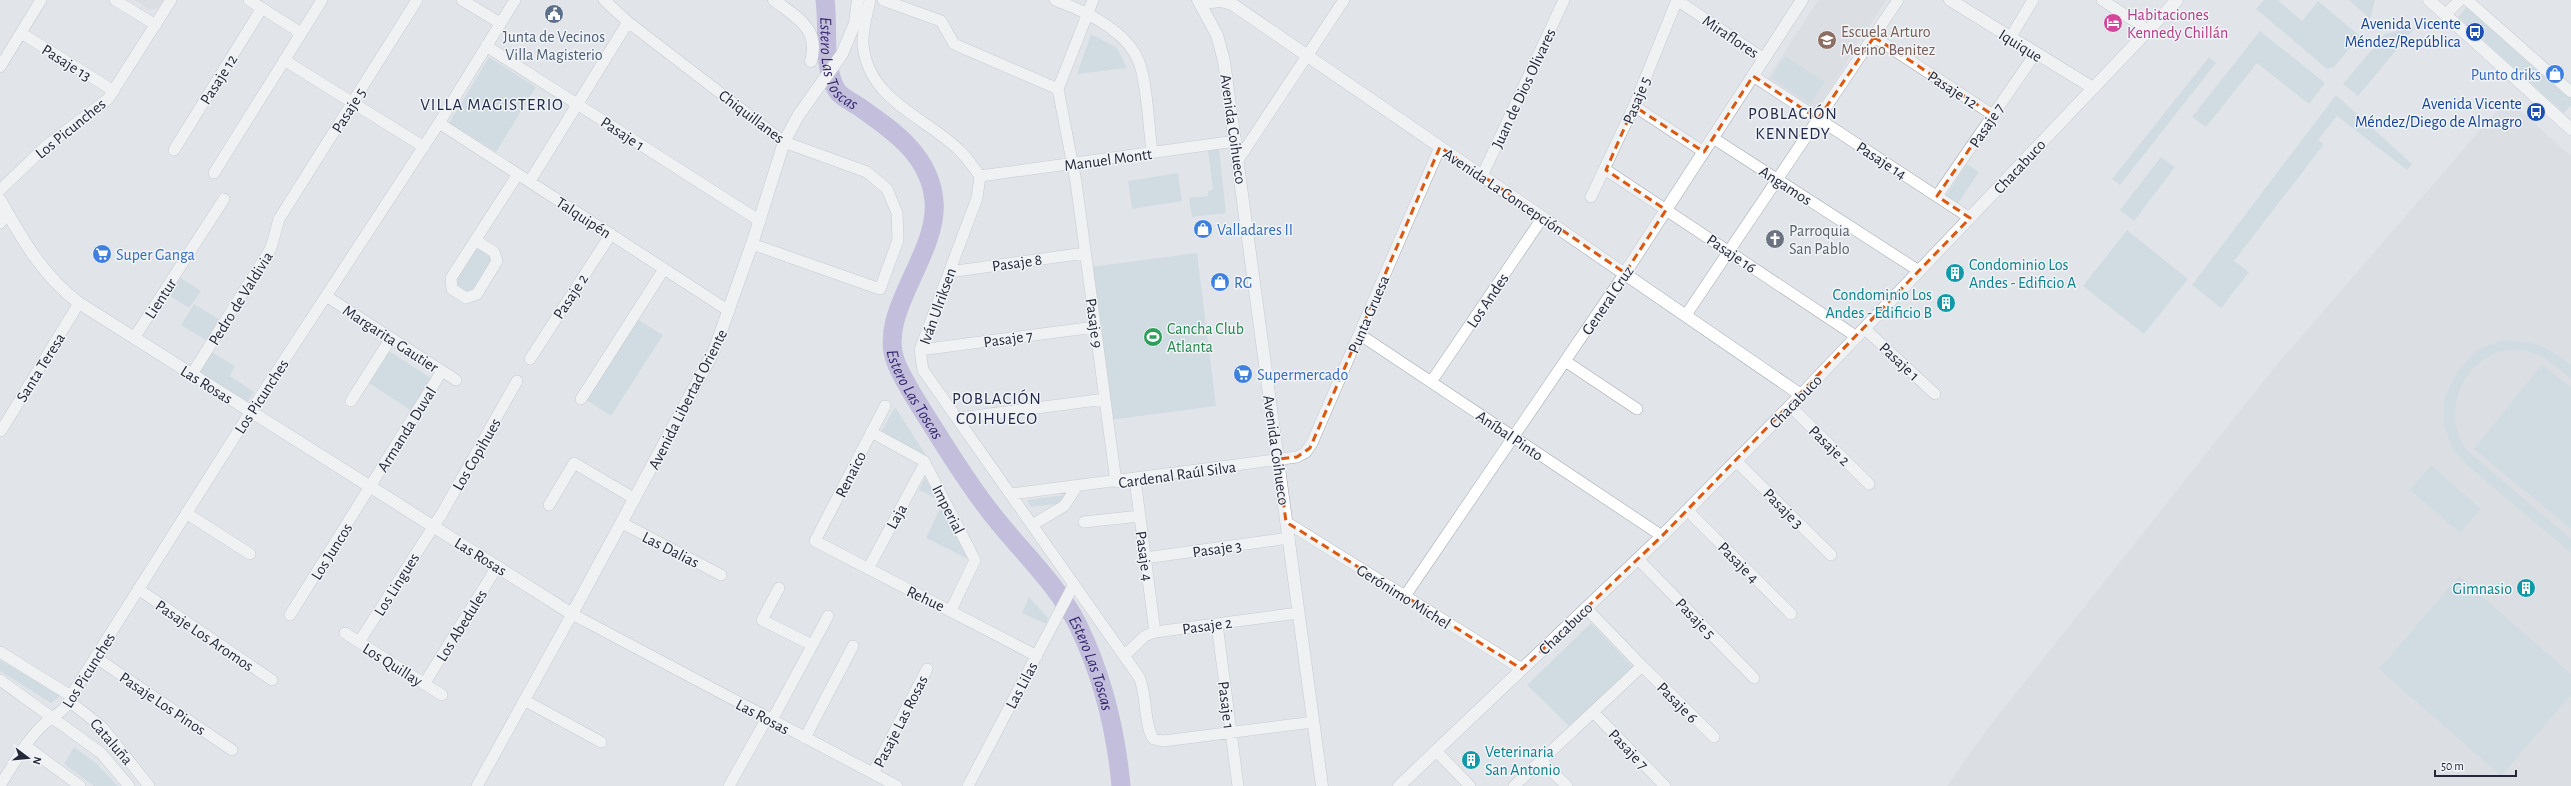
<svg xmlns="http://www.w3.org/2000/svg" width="2571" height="786" font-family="'Alegreya Sans',sans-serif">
  <rect width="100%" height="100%" fill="#e1e5ea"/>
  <path fill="#d3d7de" d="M134,0h29l-5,8 -8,2z
    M1818,0h68l-70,111 -49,-32z
    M2507,99l64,57v630h-624l38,-54 289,-364z"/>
  <path fill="#bdd0d9" d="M2264,0h14l24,21 16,-20 42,35 -26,31 -7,2 -71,-60z
    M2349,0h26l-5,19z
    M2468,5l103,93v7l-7,8 -106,-96z
    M2411,27l3,2 -56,67 -15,-12 42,-50z
    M2260,31l65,52 -16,21 -52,-41 -51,64 -14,-10z
    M1091,34l26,14 10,20 -50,6z
    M1785,56l40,26 -15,22 -39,-26z
    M489,57l47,30 -40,65 -47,-29z
    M2209,57l7,6 -96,122 -8,-6z
    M2336,95l76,69 -5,6 -70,-54 -19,24 6,4 -90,117 15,11 -28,36 -29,-23z
    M1219,149l7,64 -34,4 -3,-19 19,-2v-5l5,-1 -5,-39z
    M2161,157l14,10 -41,54 -14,-11z
    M1967,164l12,8 -22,33 -12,-8z
    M1178,173l4,28 -50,8 -4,-28z
    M2127,230l61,49 -44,55 -61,-48z
    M479,249l13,9v5l-18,29 -7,2 -10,-7 -2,-7 19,-29z
    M1197,253l19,153 -107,14 -19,-153z
    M178,276l23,15 -12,17 -22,-14z
    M194,304l26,16 -13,21 -26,-16z
    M637,319l26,16 -52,81 -25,-16z
    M2503,340c32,2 43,5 68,25v14c-12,-10 -25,-22 -41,-27 -51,-14 -90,44 -69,89 2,6 9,11 14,16l96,82v14l-104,-88 -15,-17 -8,-23v-26l13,-27 21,-23z
    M389,351l45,29 -21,32 -44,-29z
    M212,352l23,14 -5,10 24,16 -9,14 -47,-30z
    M2542,364l29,24v141l-97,-80z
    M895,407l34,53 -48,-28z
    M2431,465l50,44 -21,24 -50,-43z
    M925,477l12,22 -18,-9z
    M1065,495l-1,8 -33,4 -4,-7z
    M941,507l29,53 -44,-22z
    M2459,576l112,98v21l-70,81 -122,-107z
    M1029,597l19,21 -2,6 -24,-11z
    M1591,623l44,46 -64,59 -44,-43z
    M0,660l61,35 -10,8 -51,-32z
    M74,747l23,17 21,22h-24l-30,-22z"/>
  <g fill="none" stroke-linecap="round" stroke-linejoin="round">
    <path stroke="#9b8fc9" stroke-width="19" id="s1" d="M825,0c4,28 -3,64 11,89 4,8 18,14 25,19 34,24 69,48 73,93 5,54 -60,114 -37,164 11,25 27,47 41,70 17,27 34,54 54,79 28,36 65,70 86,111 24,50 38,106 43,161"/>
    <g stroke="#a5a9b1" stroke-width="12">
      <path id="street" d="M115,0l41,25
        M249,0l52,33
        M462,0l38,23
        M604,0l24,22 156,120 83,30 20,17 10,24 1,27 -18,49 -128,-45
        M870,0c-3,15 -8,30 -7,45 6,56 61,71 96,105 8,7 14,17 21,26l-3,22 -57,152 3,20 216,307c8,16 5,52 15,62l9,2 150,-19
        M883,0l58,21 13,23 104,45
        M1055,0c30,11 72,30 84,62 8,21 10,67 13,91
        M1093,0l-35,89 18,93 40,300
        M1677,0l87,59
        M2102,0l46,30
        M2467,0l104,92
        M2445,15l15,-15
        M21,33l93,58
        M1874,37l119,78
        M2010,38l23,-38
        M486,46l274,175
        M284,60l140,87
        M0,67l41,-67
        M1753,76l217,142
        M1634,106l70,46
        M439,123l290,188
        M1713,138l206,133
        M174,150l88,-142
        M1238,160l106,-160
        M1606,170l251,167
        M214,173l108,-173
        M980,176l256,-35
        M1482,176l82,-176
        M530,181l98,-159
        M0,190l46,-44 62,-47 63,-99
        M1937,196l98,-142
        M1591,197l43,-91 43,-106
        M0,223l7,-10
        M475,240l19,12 3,9 -20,33 -11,4 -14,-9 -1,-11 67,-104
        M949,272l136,-19
        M326,296l130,84
        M1686,315l212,-315
        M1865,329l70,65
        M1359,334l303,202
        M134,338l90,-139
        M920,350l175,-23
        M530,359l81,-125
        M1565,361l72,48
        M192,374l79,-126 8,-29 138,-219
        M1431,382l112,-165
        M581,399l83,-130
        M351,401l40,-63
        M885,406l-70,135 222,115
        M1790,406l79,78
        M959,418l146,-19
        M1,431l78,-128
        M871,432l53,29 51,99 -24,50
        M1736,461l95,94
        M1135,479l20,153
        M1011,494l286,-37 9,-5 6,-9 128,-296
        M549,505l25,-42 61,36
        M1687,510l104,104
        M186,513l64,41
        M1084,522l56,-6
        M1286,522l236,147
        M622,523l99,52
        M1032,525l32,-19 12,-18
        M1145,558l144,-20
        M1638,559l116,119
        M868,569l57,-106
        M779,588l-17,32 50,25
        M138,589l134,91
        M1405,596l220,-323
        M290,615l152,-244
        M1217,624l21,162
        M345,633l97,62
        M359,642l82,-127 76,-134
        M0,652l71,44
        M1124,656l21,-20 10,-4 143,-19
        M95,657l137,93
        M1642,666l72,71
        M0,680l101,73 28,33
        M424,684l73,-117
        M524,700l77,42
        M69,701l33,26 47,59
        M1593,712l72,74
        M772,720l56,-104
        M805,738l48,-92
        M27,747l53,39
        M1436,751l34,35
        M1541,761l26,25
        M873,773l54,-104
        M0,785c13,-19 26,-45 44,-61 10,-9 23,-13 27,-28l180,-285 188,-288 76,-123
        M477,786l95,-172 325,172
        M729,786l38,-68
        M968,786l106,-202
        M1514,786l128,-120 -56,-58"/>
    </g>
    <g stroke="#a2a7b5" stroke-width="13">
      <path id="secondary" d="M774,0c23,18 46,28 37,61
        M1198,0l19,35 7,26 98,725
        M1950,0l143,88
        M2429,0l142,129
        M1201,3l20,-2 11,3 569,391
        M0,200c22,39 43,76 79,103l493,311 142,-263 38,-107 32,-102 14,-26 44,-62 13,-31 3,-23
        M1625,273l177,-273
        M1399,786l263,-250 139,-141 376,-395"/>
    </g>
    <use href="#street" stroke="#fff" stroke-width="11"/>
    <use href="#secondary" stroke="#fff" stroke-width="12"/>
  </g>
  <path d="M0 0H2571V786H0ZM1874,37l119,78 -56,81 33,22 -308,318 -140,133 -236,-147 -8,-63 19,-2 13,-9 130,-301 185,126 41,-63 -60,-40 28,-64 70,46 49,-76 65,43z" fill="#e1e5ea" fill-opacity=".55" fill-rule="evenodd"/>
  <path fill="none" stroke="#de570e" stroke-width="3" stroke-dasharray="8 5" stroke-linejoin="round" d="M1874,37l119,78 -56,81 33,22 -308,318 -140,133 -236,-147 -8,-63 19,-2 13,-9 130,-301 185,126 41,-63 -60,-40 28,-64 70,46 49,-76 65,43z"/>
  <defs>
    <g id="civic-disc" transform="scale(1)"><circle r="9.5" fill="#5c6f8a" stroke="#f1f4f7"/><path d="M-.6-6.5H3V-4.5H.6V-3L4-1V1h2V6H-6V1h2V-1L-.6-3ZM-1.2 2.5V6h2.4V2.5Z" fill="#fff"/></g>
    <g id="hotel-disc" transform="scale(1)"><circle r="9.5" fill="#d1479c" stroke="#f1f4f7"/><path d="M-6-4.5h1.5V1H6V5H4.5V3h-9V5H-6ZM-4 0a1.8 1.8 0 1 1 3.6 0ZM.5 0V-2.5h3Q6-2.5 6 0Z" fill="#fff"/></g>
    <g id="bus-disc" transform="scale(1)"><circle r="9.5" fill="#1a4fb4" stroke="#f1f4f7"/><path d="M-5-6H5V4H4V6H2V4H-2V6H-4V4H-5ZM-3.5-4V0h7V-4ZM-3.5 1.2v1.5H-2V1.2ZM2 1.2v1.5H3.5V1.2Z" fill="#fff"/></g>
    <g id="school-disc" transform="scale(1)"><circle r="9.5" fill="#8d6e63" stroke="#f1f4f7"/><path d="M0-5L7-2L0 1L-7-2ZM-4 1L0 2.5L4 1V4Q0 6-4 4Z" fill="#fff"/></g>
    <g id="shop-disc" transform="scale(1)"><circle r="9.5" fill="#3f7fe0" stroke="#f1f4f7"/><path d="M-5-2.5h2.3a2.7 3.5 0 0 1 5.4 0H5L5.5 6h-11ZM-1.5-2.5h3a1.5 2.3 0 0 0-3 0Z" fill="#fff"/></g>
    <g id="church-disc" transform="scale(1)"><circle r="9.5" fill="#6b7280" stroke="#f1f4f7"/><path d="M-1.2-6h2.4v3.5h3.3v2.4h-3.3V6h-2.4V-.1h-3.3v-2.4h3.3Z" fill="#fff"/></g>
    <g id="supermarket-disc" transform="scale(1)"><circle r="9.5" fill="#3f7fe0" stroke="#f1f4f7"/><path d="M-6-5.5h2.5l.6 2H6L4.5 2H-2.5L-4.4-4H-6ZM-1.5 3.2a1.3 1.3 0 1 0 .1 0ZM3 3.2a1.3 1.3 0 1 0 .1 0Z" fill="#fff"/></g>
    <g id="building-disc" transform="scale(1)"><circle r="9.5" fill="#0f9aa8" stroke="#f1f4f7"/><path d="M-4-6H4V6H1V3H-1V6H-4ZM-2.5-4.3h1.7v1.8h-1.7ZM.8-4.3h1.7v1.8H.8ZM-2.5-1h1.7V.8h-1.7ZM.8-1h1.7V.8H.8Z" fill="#fff"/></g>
    <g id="stadium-disc" transform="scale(1)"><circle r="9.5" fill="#2e9e5b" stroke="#f1f4f7"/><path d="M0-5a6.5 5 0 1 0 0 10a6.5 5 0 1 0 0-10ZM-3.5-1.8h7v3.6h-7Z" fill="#fff"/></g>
  </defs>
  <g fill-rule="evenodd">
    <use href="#civic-disc" x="554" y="14"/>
    <use href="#hotel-disc" x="2113" y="23"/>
    <use href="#bus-disc" x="2475" y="32"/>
    <use href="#school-disc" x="1827" y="40"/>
    <use href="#shop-disc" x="2555" y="74"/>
    <use href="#bus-disc" x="2536" y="112"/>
    <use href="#shop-disc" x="1203" y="229"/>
    <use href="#church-disc" x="1775" y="239"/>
    <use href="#supermarket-disc" x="102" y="254"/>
    <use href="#building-disc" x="1955" y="273"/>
    <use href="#shop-disc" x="1220" y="282"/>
    <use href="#building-disc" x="1946" y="303"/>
    <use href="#stadium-disc" x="1153" y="337"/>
    <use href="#supermarket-disc" x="1243" y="374"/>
    <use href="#building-disc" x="2526" y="588"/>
    <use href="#building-disc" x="1471" y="760"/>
  </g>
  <g text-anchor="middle" stroke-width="3" stroke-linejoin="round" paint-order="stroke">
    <g font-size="16" fill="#b23c85" stroke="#f1f4f7" text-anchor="start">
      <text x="2127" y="20">Habitaciones<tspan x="2127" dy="18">Kennedy Chillán</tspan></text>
    </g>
    <g font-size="16" fill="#164399" stroke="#f1f4f7" text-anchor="end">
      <text x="2461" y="29">Avenida Vicente<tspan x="2461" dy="18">Méndez/República</tspan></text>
      <text x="2522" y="109">Avenida Vicente<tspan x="2522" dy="18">Méndez/Diego de Almagro</tspan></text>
    </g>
    <g font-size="16" fill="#785e54" stroke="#f1f4f7" text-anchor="start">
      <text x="1841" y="37">Escuela Arturo<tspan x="1841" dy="18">Merino Benitez</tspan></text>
    </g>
    <g font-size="16" fill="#4e5e75" stroke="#f1f4f7">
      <text x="554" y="42">Junta de Vecinos<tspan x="554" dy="18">Villa Magisterio</tspan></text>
    </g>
    <g font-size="16" fill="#242839" stroke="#f1f4f7">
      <text transform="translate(1731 36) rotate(34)" y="6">Miraflores</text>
      <text transform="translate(2021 45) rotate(32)" y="6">Iquique</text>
      <text transform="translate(67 62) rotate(32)" y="6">Pasaje 13</text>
      <text transform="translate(218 79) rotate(-58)" y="6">Pasaje 12</text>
      <text transform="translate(1523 88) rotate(-65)" y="6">Juan de Dios Olivares</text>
      <text transform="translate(1953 89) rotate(33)" y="6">Pasaje 12</text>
      <text transform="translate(1636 100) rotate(-68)" y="6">Pasaje 5</text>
      <text transform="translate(348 110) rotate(-58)" y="6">Pasaje 5</text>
      <text transform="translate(752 116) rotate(37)" y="6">Chiquillanes</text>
      <text transform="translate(1986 125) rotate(-56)" y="6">Pasaje 7</text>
      <text transform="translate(70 128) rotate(-39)" y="6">Los Picunches</text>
      <text transform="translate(1234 129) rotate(82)" y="6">Avenida Coihueco</text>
      <text transform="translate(623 133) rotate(33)" y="6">Pasaje 1</text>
      <text transform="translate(1108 159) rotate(-8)" y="6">Manuel Montt</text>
      <text transform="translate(1882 160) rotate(33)" y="6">Pasaje 14</text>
      <text transform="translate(2019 166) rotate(-47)" y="6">Chacabuco</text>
      <text transform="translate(1786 185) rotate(33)" y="6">Angamos</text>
      <text transform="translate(1504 191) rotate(34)" y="6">Avenida La Concepción</text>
      <text transform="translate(584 217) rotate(33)" y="6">Talquipén</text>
      <text transform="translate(1732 253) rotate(34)" y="6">Pasaje 16</text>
      <text transform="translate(1017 262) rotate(-8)" y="6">Pasaje 8</text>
      <text transform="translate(570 296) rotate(-57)" y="6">Pasaje 2</text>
      <text transform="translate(160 298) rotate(-57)" y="6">Lientur</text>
      <text transform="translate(240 298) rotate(-58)" y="6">Pedro de Valdivia</text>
      <text transform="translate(1487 300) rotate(-56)" y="6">Los Andes</text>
      <text transform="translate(1607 300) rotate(-56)" y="6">General Cruz</text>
      <text transform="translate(937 306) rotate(-70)" y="6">Iván Ulriksen</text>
      <text transform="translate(1368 314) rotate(-67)" y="6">Punta Gruesa</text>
      <text transform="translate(1095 323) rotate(82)" y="6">Pasaje 9</text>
      <text transform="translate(391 338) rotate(33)" y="6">Margarita Gautier</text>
      <text transform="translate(1008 338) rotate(-8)" y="6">Pasaje 7</text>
      <text transform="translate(1900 361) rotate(43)" y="6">Pasaje 1</text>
      <text transform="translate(40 367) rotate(-58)" y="6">Santa Teresa</text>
      <text transform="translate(207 384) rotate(32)" y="6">Las Rosas</text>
      <text transform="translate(261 396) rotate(-57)" y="6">Los Picunches</text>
      <text transform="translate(687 399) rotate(-63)" y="6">Avenida Libertad Oriente</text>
      <text transform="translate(1795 401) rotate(-46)" y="6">Chacabuco</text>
      <text transform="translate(406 429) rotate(-58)" y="6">Armanda Duval</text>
      <text transform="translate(1510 435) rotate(34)" y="6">Aníbal Pinto</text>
      <text transform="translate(1830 445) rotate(44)" y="6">Pasaje 2</text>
      <text transform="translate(1277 450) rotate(82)" y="6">Avenida Coihueco</text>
      <text transform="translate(476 454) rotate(-60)" y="6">Los Copihues</text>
      <text transform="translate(850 474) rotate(-63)" y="6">Renaico</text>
      <text transform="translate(1177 474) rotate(-8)" y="6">Cardenal Raúl Silva</text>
      <text transform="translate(1784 508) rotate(45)" y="6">Pasaje 3</text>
      <text transform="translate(949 509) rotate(63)" y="6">Imperial</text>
      <text transform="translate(896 516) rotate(-61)" y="6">Laja</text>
      <text transform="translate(1217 548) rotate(-8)" y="6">Pasaje 3</text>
      <text transform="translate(671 549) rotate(27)" y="6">Las Dalias</text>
      <text transform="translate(331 551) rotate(-58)" y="6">Los Juncos</text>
      <text transform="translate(481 556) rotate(32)" y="6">Las Rosas</text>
      <text transform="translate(1145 556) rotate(82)" y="6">Pasaje 4</text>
      <text transform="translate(1739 562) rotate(45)" y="6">Pasaje 4</text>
      <text transform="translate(396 584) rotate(-58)" y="6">Los Lingues</text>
      <text transform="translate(1404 596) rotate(32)" y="6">Gerónimo Michel</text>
      <text transform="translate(926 598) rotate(25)" y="6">Rehue</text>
      <text transform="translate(1696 618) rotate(46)" y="6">Pasaje 5</text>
      <text transform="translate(461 625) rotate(-58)" y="6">Los Abedules</text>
      <text transform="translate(1207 625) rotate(-8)" y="6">Pasaje 2</text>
      <text transform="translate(1565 628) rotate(-44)" y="6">Chacabuco</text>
      <text transform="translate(205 635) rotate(34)" y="6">Pasaje Los Aromos</text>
      <text transform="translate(393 664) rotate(32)" y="6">Los Quillay</text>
      <text transform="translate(88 670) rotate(-58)" y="6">Los Picunches</text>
      <text transform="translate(1021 685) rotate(-62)" y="6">Las Lilas</text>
      <text transform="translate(1678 702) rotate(45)" y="6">Pasaje 6</text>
      <text transform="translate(163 703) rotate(34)" y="6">Pasaje Los Pinos</text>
      <text transform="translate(1227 705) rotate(83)" y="6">Pasaje 1</text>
      <text transform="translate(763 716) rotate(28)" y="6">Las Rosas</text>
      <text transform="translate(900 721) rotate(-63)" y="6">Pasaje Las Rosas</text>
      <text transform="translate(112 741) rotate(49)" y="6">Cataluña</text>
      <text transform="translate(1629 749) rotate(46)" y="6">Pasaje 7</text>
    </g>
    <g font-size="16" fill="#366cbe" stroke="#f1f4f7" text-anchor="start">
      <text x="2541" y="80" text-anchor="end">Punto driks</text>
      <text x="1217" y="235">Valladares II</text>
      <text x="116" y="260">Super Ganga</text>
      <text x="1234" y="288">RG</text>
      <text x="1257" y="380">Supermercado</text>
    </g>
    <g font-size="16" fill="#5b616d" stroke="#f1f4f7" text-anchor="start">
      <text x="1789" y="236">Parroquia<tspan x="1789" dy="18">San Pablo</tspan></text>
    </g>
    <g font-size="16" fill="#0d838f" stroke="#f1f4f7" text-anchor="start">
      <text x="1969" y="270">Condominio Los<tspan x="1969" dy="18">Andes - Edificio A</tspan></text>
      <text x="1932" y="300" text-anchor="end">Condominio Los<tspan x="1932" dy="18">Andes - Edificio B</tspan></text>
      <text x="2512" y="594" text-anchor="end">Gimnasio</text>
      <text x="1485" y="757">Veterinaria<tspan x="1485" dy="18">San Antonio</tspan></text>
    </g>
    <g font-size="16" fill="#27864d" stroke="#f1f4f7" text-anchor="start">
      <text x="1167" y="334">Cancha Club<tspan x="1167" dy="18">Atlanta</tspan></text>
    </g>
    <g font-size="17" font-style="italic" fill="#35256e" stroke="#f1f4f7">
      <text dy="6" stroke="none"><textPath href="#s1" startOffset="67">Estero Las Toscas</textPath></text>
      <text dy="6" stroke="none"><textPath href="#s1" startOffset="451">Estero Las Toscas</textPath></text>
      <text dy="6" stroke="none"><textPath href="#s1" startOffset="775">Estero Las Toscas</textPath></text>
    </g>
    <g font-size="17" letter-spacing="1" fill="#222949" stroke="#f1f4f7">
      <text x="492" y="110">VILLA MAGISTERIO</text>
      <text x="1793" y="119">POBLACIÓN<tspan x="1793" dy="20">KENNEDY</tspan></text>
      <text x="997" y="404">POBLACIÓN<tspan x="997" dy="20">COIHUECO</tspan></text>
    </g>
  </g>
  <g transform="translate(28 758) rotate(106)" stroke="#f1f4f7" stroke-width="3" paint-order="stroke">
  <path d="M0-3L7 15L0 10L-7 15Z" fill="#242839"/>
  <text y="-6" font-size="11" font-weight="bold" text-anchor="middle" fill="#242839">N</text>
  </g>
  <path d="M2435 770v6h81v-6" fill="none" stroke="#242839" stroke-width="2"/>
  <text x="2441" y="770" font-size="12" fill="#242839" stroke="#f1f4f7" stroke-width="3" paint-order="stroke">50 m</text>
</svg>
